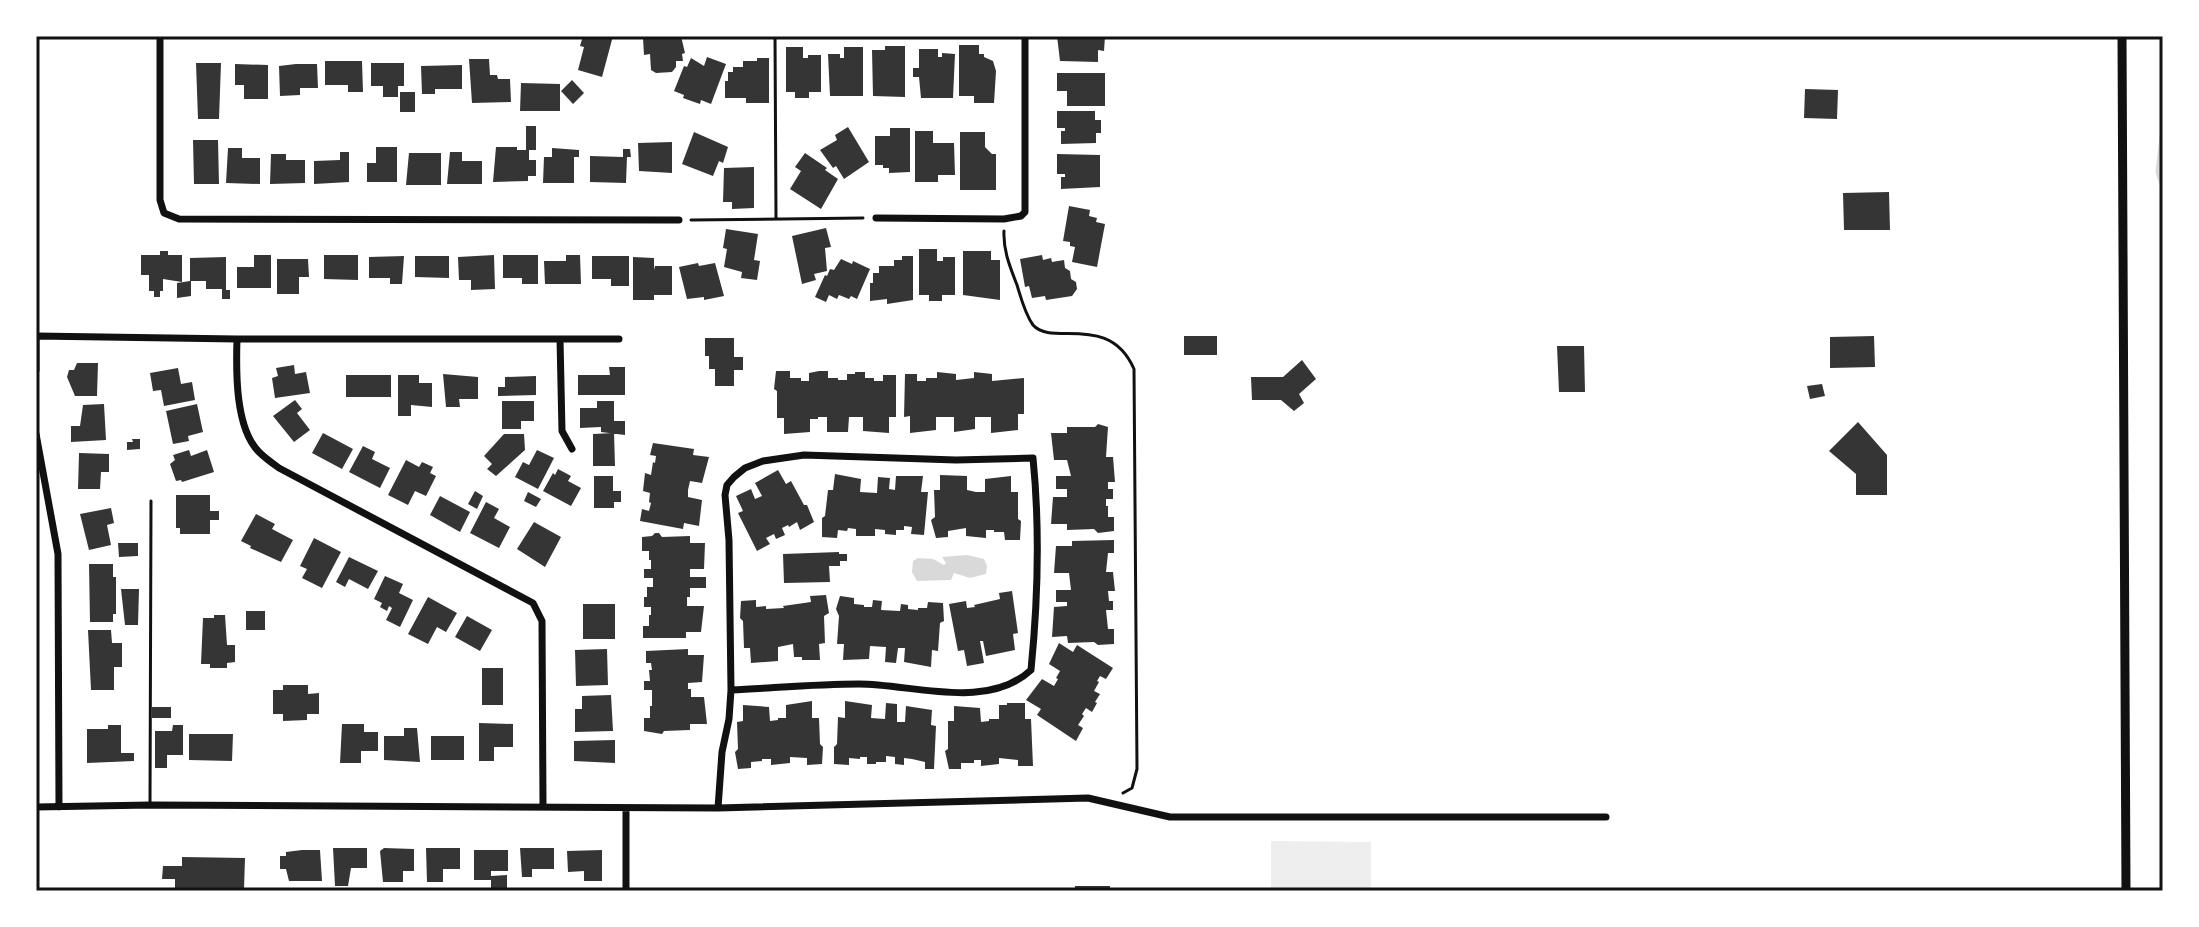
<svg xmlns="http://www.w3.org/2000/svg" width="2199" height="927" font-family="'Space Grotesk',sans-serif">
  <rect width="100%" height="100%" fill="#fff"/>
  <path fill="#eee" d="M1271,841l100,1v49h-100z"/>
  <path fill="#d9d9d9" d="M967,555l17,4 3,7 -1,8 -16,4 -16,-5 -3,7 -34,1 -5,-9 1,-11 5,-3 15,1 11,6 2,-2 -4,-6z"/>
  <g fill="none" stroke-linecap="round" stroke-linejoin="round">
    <path stroke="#d9d9d9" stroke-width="5" d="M2163,129l-5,43 5,15"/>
  </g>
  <path fill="#353535" d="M583,36h30l-11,41 -24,-7 6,-23 -4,-1z
    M649,36h32l4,17 -3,1 1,7h-7v6l-4,5 -16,1 -5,-3 -1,-16 -6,1 -1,-17z
    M1057,36h48l-1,15 -6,-1v12l-38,-1z
    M959,45h20v9h5v3l9,4 3,10 -2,32h-20v-7h-15z
    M885,46h20v51l-32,-1 -1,-46h13z
    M786,47h17v11h5v-3h13v37h-12v6h-14v-6h-9z
    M844,47h19v49h-33l-2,-42h12v4h4z
    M919,49h19v8h4v-4l13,1 -2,44h-32l-2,-21h-6v-9h6z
    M707,57l19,7 -15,40 -10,-4 -1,4 -17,-6 1,-3 -10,-4 10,-25 3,1 4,-9 13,8z
    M757,58h12v45h-23v-5h-21v-17h3v-9h5v-5h10v-6h14z
    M469,59h20l1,16h7l1,4h12l1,23 -39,1z
    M325,61h37l1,31h-15v-7h-23z
    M196,63h25l-2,56h-21z
    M371,63h33v23h-6v11h-15v-11h-12z
    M235,64l33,1v34h-24v-14h-9z
    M296,64h21l1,24h-18v7l-20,1 -1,-30z
    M462,65v24h-27v5h-13l-1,-28z
    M1057,73h48v33h-38v-15h-10z
    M572,80l12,13 -11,11 -12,-13z
    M521,83l39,1v27h-40z
    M1805,89l33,1 -1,29 -33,-1z
    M400,92h15v20h-15z
    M1057,111h38v9h6v13h-5v10l-35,1v-13h4v-3h-8z
    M526,126h10v24h-7v10h7v16h-8v5l-35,1 3,-35h21v3h9z
    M848,127l21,35 -25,17 -8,-13 -3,2 -13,-18 17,-10 -2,-5z
    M890,128h20v44l-21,1v-5h-6v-3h-8v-29h15z
    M915,131h18v12h21l1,32h-17v7h-23z
    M694,132l34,15 -5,16 -4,-2 -6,15 -31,-12z
    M960,132h25v15l7,7h4v36h-36z
    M193,140h25l1,44h-25z
    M672,142v31l-33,-2 -1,-28z
    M376,147h21v35h-30v-19h9z
    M228,148h14v10h18v26l-34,-1z
    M552,148l27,2v7h-5v26h-31l1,-26h8z
    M623,149h7l1,8h-4l-1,26 -36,-1v-26l33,1z
    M340,152h9v30l-35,2v-23l26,-1z
    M450,152h12v9h20v23h-35z
    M409,153h32v32h-35z
    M805,153l22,15 -2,2 13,9 -17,30 -31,-20 11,-18 -6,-4z
    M271,154h15v6h19v23l-35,1z
    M1057,154l43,1v32l-39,2v-12h4v-3h-8z
    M754,167v41l-22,1v-7h-9l1,-34z
    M1889,192l1,38h-46l-1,-37z
    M1069,206l21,4 -1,6 8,2 -1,4 9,2 -8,43 -25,-5 3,-15 -5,-1v-4l-7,-1z
    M826,228l5,19 -6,1 2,23 -13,3 2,6 -14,4 -10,-48z
    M726,229l32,5 -4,26 6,1 -3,19 -16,-2 1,-6 -18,-5 3,-18 -4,-1z
    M919,249h18v12h6v-4h12v38h-13v6h-13v-6h-10z
    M160,251h8v4h14v27l-19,-3v12h-3v6h-6v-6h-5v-16h-8v-20h19z
    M963,251h28v9h9v40l-37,-5z
    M254,255h17v33h-34v-21h17z
    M324,255h34v25l-34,-1z
    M494,255l1,34 -24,1v-10h-12l-1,-23z
    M503,255h35v29h-16v-6h-19z
    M566,255h14l1,29h-36l-1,-23h22z
    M1042,255l1,5 8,-2 1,4 12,-2 1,8 5,3 1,8 5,3 1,7 -5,7 -26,4 -1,-4 -13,2 -3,-12 -4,1 -5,-28z
    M404,256l-2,28h-12v-6h-21v-21z
    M415,256h34v22l-34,-1z
    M592,256h37v30h-18v-7h-19z
    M902,256h11v44l-26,4v-5l-17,2v-18h3v-10h6v-7h15v-6h8z
    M226,257v33h4v9h-8v-10h-16v-8h-15v15l-14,2v-15l13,-2v-23z
    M633,257l21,1v12l1,-4h17v29h-18v5h-21z
    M277,259h31l1,18h-10v17h-22z
    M841,259l11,5 1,-3 17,8 -13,30 -6,-3 -2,3 -10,-4 -2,4 -8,-4 -3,7 -11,-5 10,-22 2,1 3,-7 4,1z
    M698,263l1,3 16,-3 9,33 -20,4v-3l-17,2 -8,-32z
    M1184,336h33v19h-33z
    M1874,336l1,31 -45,1v-31z
    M705,338h29v19h9v13h-9v16h-19v-17h-6v-13h-4z
    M1557,346h27l1,46h-26z
    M1302,360l14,19 -17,15 5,9 -10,8 -13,-11h-29l-1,-23h32z
    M77,363h21l-1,33h-22l-8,-19 2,-7h5z
    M294,365l1,9 11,-2 4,21 -35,5 -3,-20 6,-2 -2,-8z
    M609,367h16v28h-47v-20h32z
    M178,368l3,16 11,-2 3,18 -31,6 -3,-16 -8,1 -3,-18z
    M776,371h14v7h11v3h8v-8l10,-2h9v7h10v2h9v-6h8v-2h10v6h9v3h9v-6h13v42h-7v16l-26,-2v-14h-14l-1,15h-21v-15h-9v2h-8v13l-26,2v-16h-7v-27l-3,-2z
    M937,372l19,2v6l18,-2v-6l18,2v7l32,-3v36h-6v16l-27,3v-16h-16v12l-21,3v-15h-18v13l-26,3v-17l-6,1 1,-43h12v7h9v-3h11z
    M443,374l35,3v22h-19l1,8h-14z
    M346,375h45v22h-45z
    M398,375h21v8h13v24l-21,-2v11h-13z
    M536,376v19l-38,1v-9h7v-10z
    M1822,384l3,12 -15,3 -3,-13z
    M295,400l7,9 -5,4 13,17 -16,12 -21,-26z
    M502,401h32v20h-13v8h-19z
    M597,401h17v20h11v14l-24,-3v-5l-21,1v-20h17z
    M104,404l2,36 -35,2v-16h9l3,-21z
    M197,404l6,28 -15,4 1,5 -16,3 -7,-33z
    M1858,422l29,33v40h-31v-21l-27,-23z
    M1098,424l10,3 -2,30h7l2,25h-7v7h5v10h-7v7h2v11h6v14l-16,2 -4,-4 -27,1v-6h-16l2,-27h14v-8h-11v-13h15l-4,-16h-13l-3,-27h16v-6h28z
    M323,433l30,16 -11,20 -30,-16z
    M614,433l1,33h-22v-32z
    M504,434h20l1,16 -29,26 -9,-7 5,-5 -8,-8z
    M132,439h8v10l-13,1v-8h6z
    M653,443l41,6 -1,6 16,2 -7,26 -12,-2 -2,9v7l14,3 -3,26 -15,-3 -1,6 -43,-8 2,-12 7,2 2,-8 -2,-1 1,-9 -7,-2 2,-18 6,2 2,-13 2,1 1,-7 -6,-1z
    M363,446l12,6 -3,7 18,9 -10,20 -31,-16z
    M189,450l2,6 16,-6 7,22 -32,10 -1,-2 -5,1 -6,-17 5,-4 -2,-5z
    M537,450l17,8 -16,31 -23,-12 8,-15 6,3z
    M79,453l30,1v18h-8l-1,17h-22z
    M406,460l13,7 3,-5 11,5 -3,6 6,3 -10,20 -11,-5 -7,14 -20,-10z
    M558,469l13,7 -3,5 13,7 -10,18 -28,-15 10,-18 2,2z
    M778,470l8,14 5,-3 13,24h3l7,17 -14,8 -3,-8 -8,5 -1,-2 -6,3 3,7 -9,4 -2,-5 -8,4 4,6 -13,7 -19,-38 5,-2 -7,-15 15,-7 4,10 7,-3 -7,-13z
    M835,474l26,5 -1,13 17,1 1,-16 12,1 -1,11 6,1 1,-14h27l-2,16h7l-4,43 -13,-1 1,-7 -8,-1v4h-8v5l-11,-1v-4l-10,-1v7h-19v-7l-8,-1 -1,3 -9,-1 -1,8 -15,-1v-19l3,-2 3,-26h5z
    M940,475l27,1v14l9,2h9v-13l26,-3v16h7v27l3,2 -1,19h-15l-1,-8h-10v-2h-8v8l-20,-2v-8l-18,3v6l-12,1 -5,-18 4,-3 -1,-27h6z
    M594,476h19v15h8v11h-7v6h-20z
    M475,491l8,5 -6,13 -9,-5z
    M528,492l13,7 -5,8 -12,-6z
    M176,495h34v16h9v9h-9v14h-30v-6h-4z
    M440,496l30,16 -10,20 -30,-17z
    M486,502l13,7 -5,9 16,9 -11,21 -29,-15z
    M111,508l3,15 -7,2 4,20 -22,5 -9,-36z
    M256,514l19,10 -3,5 21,11 -12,22 -31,-14 1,-2 -10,-5z
    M534,522l27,15 -16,30 -28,-18z
    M655,533h4l3,4 28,-1v7h15l-1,26h-14v8h16v11h-16v9h-3v9h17l-3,26h-15v6h-43v-12h6v-11h2v-8h-7v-10h3v-10h6v-9h-9v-9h7v-9h-2v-9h-7v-14l10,-1z
    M314,538l27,14 -19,36 -20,-10 5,-9 -7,-3z
    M1114,540v13h-6l-2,19h7l2,19h-7l1,10h4v9h-7l2,19h6v15l-16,1 -4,-3 -26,1 -1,-7 -15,1 2,-30 13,-1v-4h-11v-12h15l-2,-17h-15l2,-27h16v-5z
    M118,543h20v13l-19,1z
    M839,552v2h8v7h-7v5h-11l1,16 -46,1 -1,-29z
    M349,557l29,14 -10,18 -19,-10 -4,8 -9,-5z
    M89,564h24v13h3v37h-3v8h-23z
    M385,576l18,8 -4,9 14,7 -13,27 -14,-7 6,-12 -3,-2 -2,5 -7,-4 2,-4 -8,-4z
    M121,589h18l-1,36h-13z
    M1012,591l6,42 -5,1 2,16 -29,6 -3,-15h-3l4,22 -17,3 -3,-16 -6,1 -9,-47 17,-3 1,7 8,-1 -1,-2 26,-6 -1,-6z
    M826,595l3,18 -5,3 1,27 -6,1 1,16h-18v-3h-8l-1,-13 -15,3v14l-27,2 -1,-15h-6l-1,-27 -3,-3 1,-17 15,-1v7l10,-1v3l18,-1 -1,-2 28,-4 -1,-6z
    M840,596l14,2v6l10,1v2h8l1,-7 9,1 -1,9 19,1 1,-7 7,1v4l10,1v-2h9l1,-6 15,1 1,18 -4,2 -2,28 -6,-1 -1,17 -27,-5 1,-14h-7l-2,15 -11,-1 1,-15 -16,-1 -1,13 -26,1 1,-16h-7l2,-28 -3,-7z
    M428,597l29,16 -11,19 -9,-5 -9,17 -20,-10z
    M583,604h32v35h-32z
    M246,611h19v19h-19z
    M214,615h11l2,30h8v17l-8,1v5h-17v-4h-9l2,-46h11z
    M467,616l25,14 -12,21 -25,-14z
    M88,630h23l1,13h10v24h-8v23h-23z
    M1059,643l14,9 4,-7 36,23 -7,11 -6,-3 -3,5 2,1 -5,9 6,3 -5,8 2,1 -5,9 -6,-4 -4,6 2,2 -6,9 5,3 -7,13 -39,-26 4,-6 -15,-9 16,-21 12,7 4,-7 -2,-1 4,-7 -11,-7z
    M607,649l1,36 -32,1 -1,-36z
    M688,649v6h16l-2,27 -14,1v6h3v8h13l3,27h-17v6l-26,1 -2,3 -18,-3v-13h6v-12h2v-16h-8v-9h6l-1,-11h3l-1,-7h-5v-12z
    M482,668h21v37h-21z
    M283,685h25v9l11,-1v21h-12v6l-24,1v-7h-10v-24h10z
    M611,695l2,36 -38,1v-23h7v-13z
    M812,701v17h7l1,26 3,3 -1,17 -15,1v-7l-17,-1v6l-19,2v-6h-9v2l-11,1v6l-13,1 -3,-17 3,-3 -1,-27 6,-1v-16l26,2 1,14 8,-1v-2h8v-13z
    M845,701l27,4 -1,13 14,1 1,-16 11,1v18h8l1,-16 26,4 -1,15 5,1 -2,43h-9v-7l-13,-3 -8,-1v7l-9,-1v-7l-9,-1v6h-10v2h-9v-7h-7v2l-11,-1v7l-15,-1v-17l3,-3 1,-27 7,1z
    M1007,703h18v16h6l2,47h-15v-6l-19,-2v6l-18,2v-6h-7v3h-13v6h-12l-4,-18 3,-2v-28h6v-15l26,2 1,14 8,-1v-2h10v-14h8z
    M152,707h19v11h-19z
    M479,723l34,1v23h-19v14h-15z
    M342,724h22v8h14v19h-17v12h-21z
    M108,725h13v28h13v8l-47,2v-34h21z
    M173,725h10v30h-16v13h-12v-37h17z
    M404,728h13l3,34 -36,-2v-24h20z
    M189,734h44l-1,27 -43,-1z
    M431,736h33v24h-33z
    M615,740v23l-41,-2v-20z
    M333,848h34v20h-16l-3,18h-13z
    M384,848l30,1v22h-11v11h-20l-3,-31z
    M426,848h34v21h-17v13h-16z
    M520,848h34v21h-22v8h-10z
    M302,850h18l2,31h-33l-3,-12h-6v-13h6v-4z
    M474,850h34v21h-17v5l16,-1v16h-16v-11h-17z
    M602,850v31h-18v-10l-16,1 -1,-21z
    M182,857l63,1 -1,31 -69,2v-12h-13l1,-13h19z
    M1075,886h35v5h-35z"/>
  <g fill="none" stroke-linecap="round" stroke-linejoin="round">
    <path stroke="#111" stroke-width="3" d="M775,36l1,183
      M691,220l172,-2
      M1004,231c-1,19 6,36 13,54 4,13 8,29 16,40 19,22 76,-13 101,44l3,400 -5,19 -9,5"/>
    <path stroke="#111" stroke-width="3" d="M150,805l1,-304"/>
    <path stroke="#111" stroke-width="7" d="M160,36v164l4,13 15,6 500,1
      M876,218l128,1 17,-3 4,-4v-176
      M36,336l201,3h382
      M237,339c-1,32 -2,89 22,113 6,6 13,11 20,16l254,135 9,18 1,185
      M560,339l2,92 10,18
      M36,370v-34
      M36,434l22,120 1,253
      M36,807l114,-2 568,3 370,-10 82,19h436
      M718,808l4,-56 7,-33 2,-29 -2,-150 -4,-45 2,-10 7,-8 11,-9 18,-7 41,-6 152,5 77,-2c7,71 5,142 -2,212 -44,41 -119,14 -172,14 -43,0 -85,4 -128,6
      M626,891v-83"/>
    <path stroke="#111" stroke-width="9" d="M2122,36l4,855"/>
  </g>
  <rect width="2199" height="927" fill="none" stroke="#ffffff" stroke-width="76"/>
  <rect x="38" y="38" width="2123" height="851" fill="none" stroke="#111" stroke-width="3"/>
</svg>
